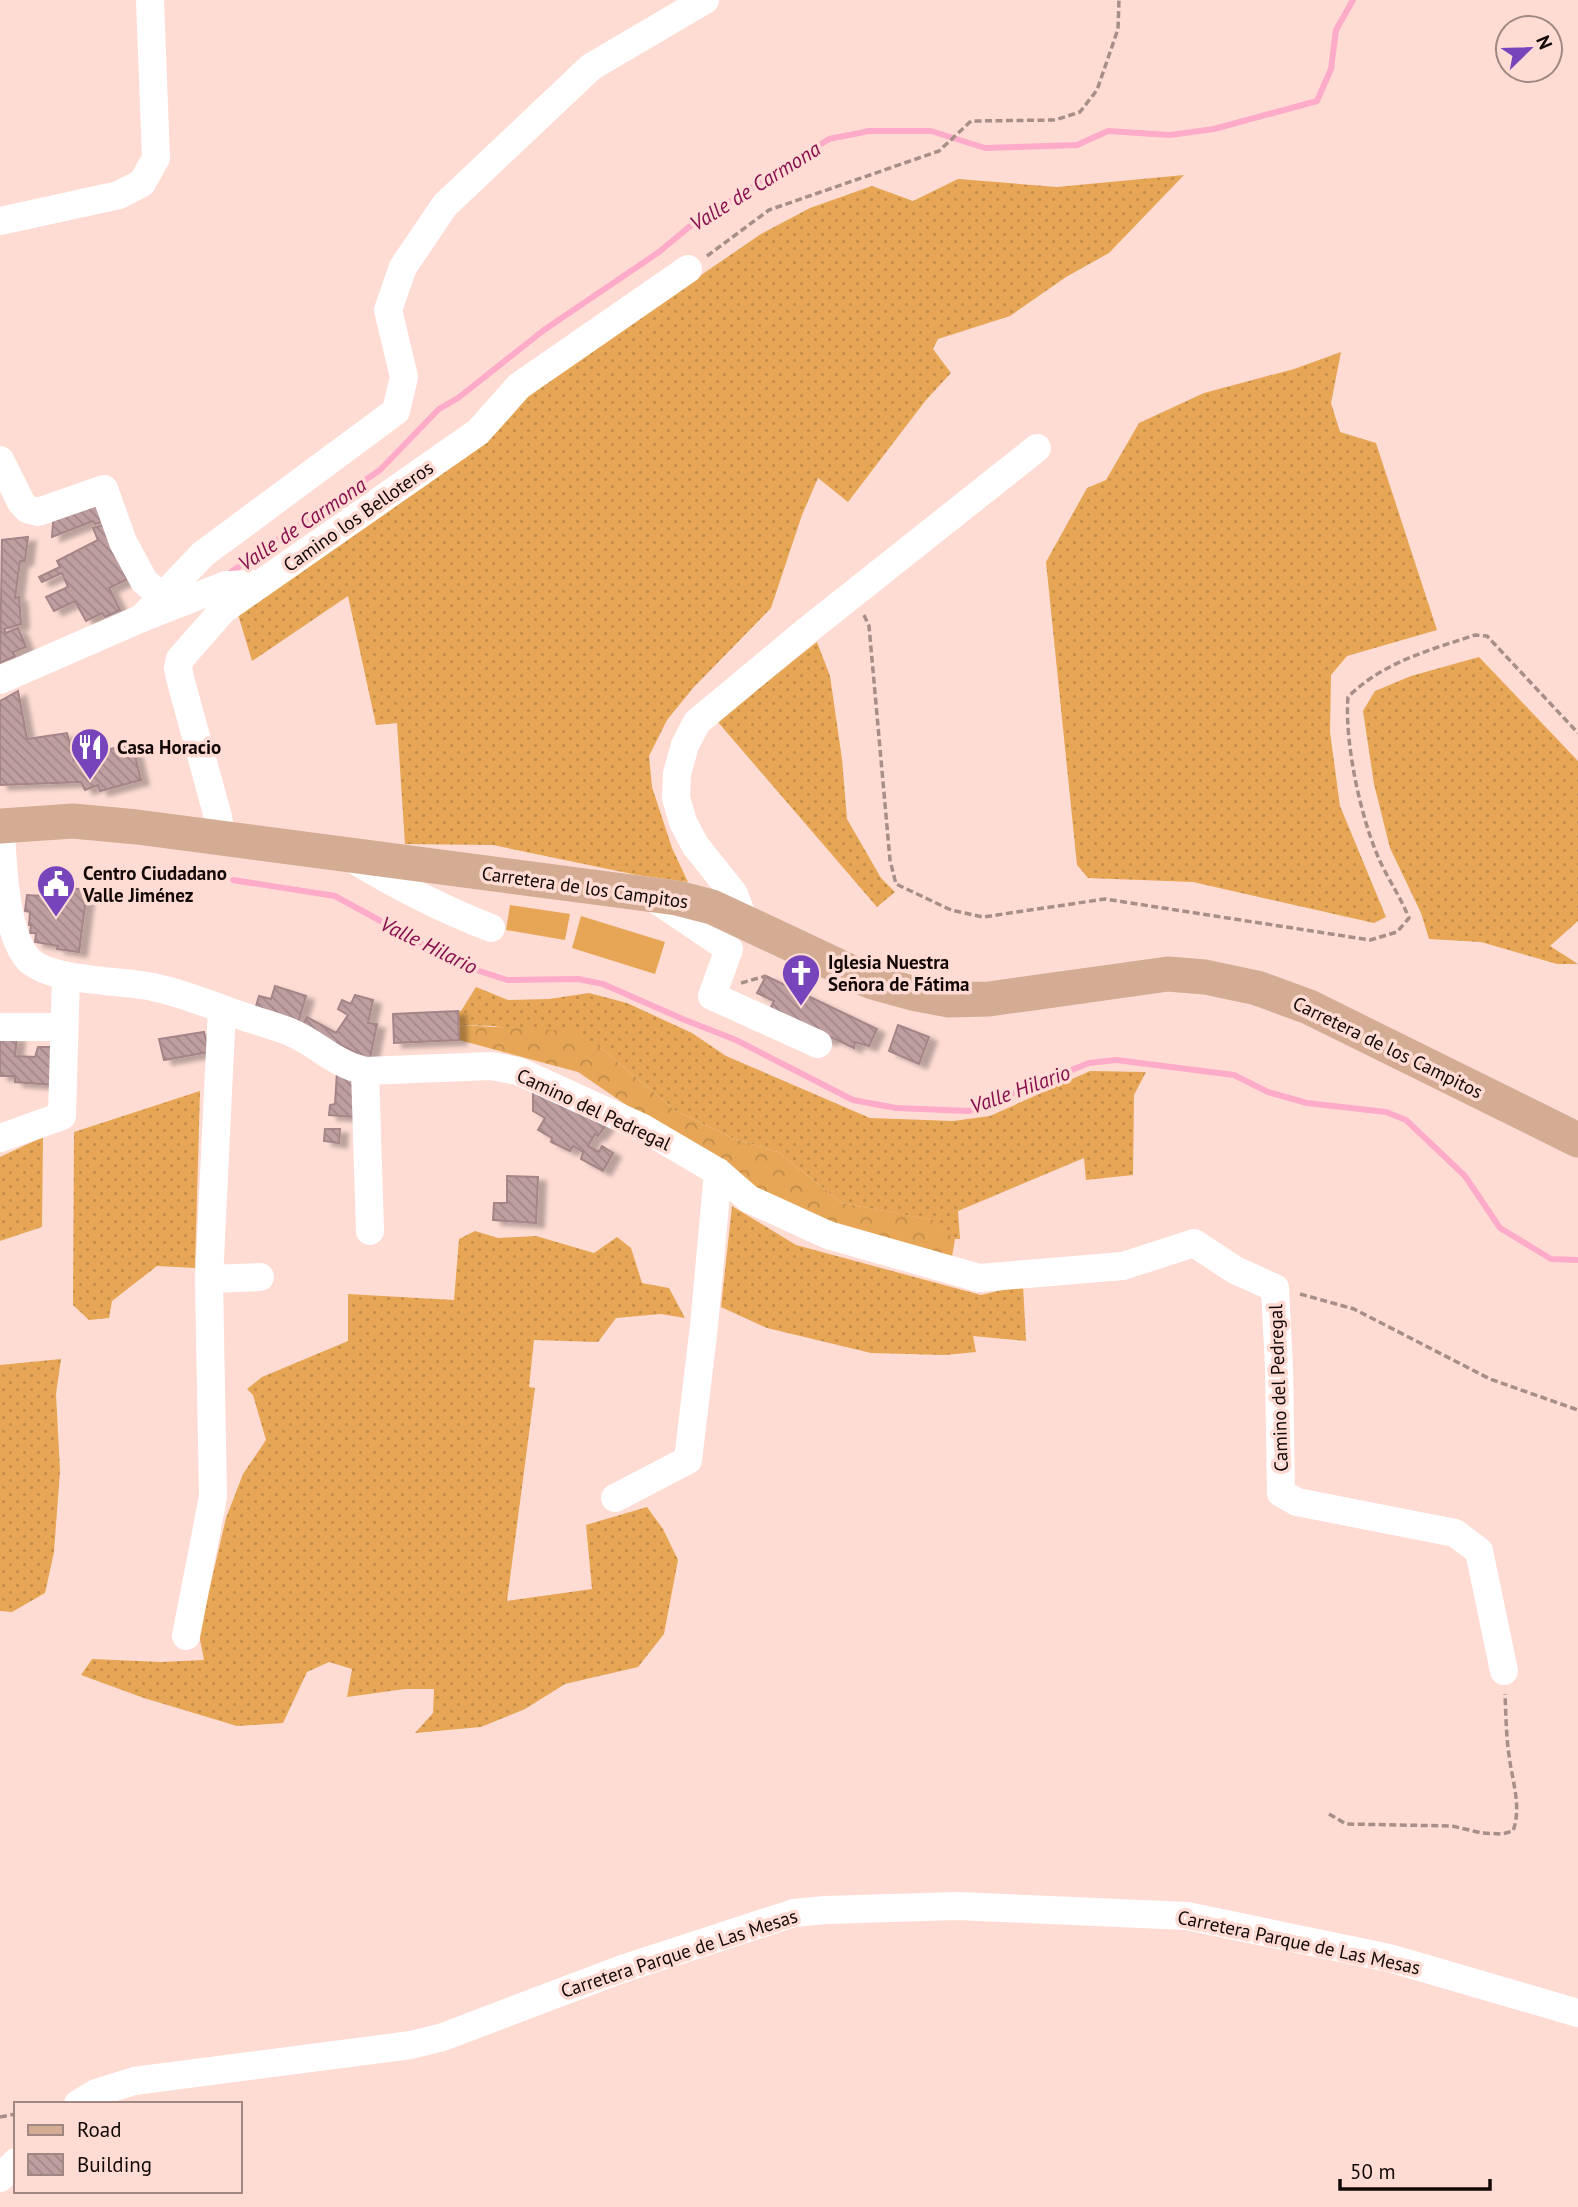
<svg xmlns="http://www.w3.org/2000/svg" width="1578" height="2207" viewBox="0 0 1578 2207" font-family="'PT Sans',sans-serif">
  <style>
    .grass { fill: url(#grass-dots) }
    .forest { fill: url(#forest-crowns) }
    .pitch { fill: #e6a655 }
    .lines { fill: none; stroke-linecap: round; stroke-linejoin: round }
    .stream { stroke: #feabca; stroke-width: 6 }
    .building { fill: url(#building-back-hatch); stroke: #a58587; stroke-width: 2; filter: url(#shadow) }
    .path { stroke: #a88e88; stroke-width: 3.5; stroke-dasharray: 7 3.5; stroke-linecap: butt }
    .minor { stroke: #fff; stroke-width: 28 }
    .major { stroke: #d4ac93; stroke-width: 35 }
    .labels { text-anchor: middle; dominant-baseline: central; stroke-width: 7; stroke-linejoin: round; paint-order: stroke }
    .street-label { font-size: 19px; fill: #130806; stroke: #fedcd4 }
    .poi-label { font-size: 19px; font-weight: bold; fill: #130806; stroke: #fedcd4; text-anchor: start }
    .water-label { font-size: 21px; font-style: italic; fill: #880f4f; stroke: #fedcd4 }
  </style>
  <defs>
    <pattern id="grass-dots" width="8" height="8" patternUnits="userSpaceOnUse" patternTransform="scale(1.75)"><rect width="8" height="8" fill="#e6a655"/><path d="M2 2h.1M6 6h.1" fill="none" stroke="#c48d49" stroke-width="1.8" stroke-linecap="round"/></pattern>
    <pattern id="forest-crowns" width="20" height="18" patternUnits="userSpaceOnUse" patternTransform="scale(1.75)"><rect width="20" height="18" fill="#e6a655"/><path d="M2 6a3 3 0 1 1 6 0M12 15a3 3 0 1 1 6 0" fill="none" stroke="#c48d49"/></pattern>
    <pattern id="building-back-hatch" width="6" height="6" patternUnits="userSpaceOnUse" patternTransform="scale(1.75)"><rect width="6" height="6" fill="#bf9ea0"/><path d="M-1 5l2 2M0 0l6 6M5-1l2 2" fill="none" stroke="#a38788"/></pattern>
    <filter id="shadow"><feDropShadow dx="8" dy="4.5" stdDeviation="2" flood-color="#0004"/></filter>
  </defs>
  <rect width="100%" height="100%" fill="#fedcd4"/>
  <g class="grass">
    <path d="M1184,175L1109,253L1066,277L1010,316L938,339L933,349L951,373L926,400L848,502L818,478L802,515L771,608L693,688L667,720L649,756L652,787L672,848L688,882L637,875L493,845L405,844L397,723L376,725L348,596L252,661L237,611L532,391L761,234L810,208L872,186L913,201L958,179L1057,187Z"/>
    <path d="M1341,352L1331,403L1340,432L1376,443L1437,630L1347,656L1331,675L1330,732L1340,806L1386,917L1374,923L1193,882L1088,878L1077,865L1046,562L1087,488L1106,480L1139,423L1204,393L1294,369Z"/>
    <path d="M817,642L830,676L842,759L847,819L881,878L895,892L877,907L717,721Z"/>
    <path d="M1479,657L1578,761V921L1550,946L1578,964H1557L1481,942L1429,939L1421,913L1390,848L1374,784L1363,711L1375,691L1411,676Z"/>
    <path d="M476,987L508,1000L549,999L589,993L627,1003L692,1033L726,1056L870,1118L953,1121L990,1116L1090,1071L1146,1072L1134,1095L1133,1175L1086,1180L1084,1158L958,1211L960,1239H955L932,1220L842,1203L778,1152L732,1138L676,1111L601,1048L494,1026L458,1025V1011H461Z"/>
    <path d="M200,1091L195,1268L157,1266L112,1301L109,1318L89,1320L73,1305L74,1132Z"/>
    <path d="M43,1137L42,1227L0,1241V1157Z"/>
    <path d="M732,1206L796,1245L981,1295L1023,1285L1026,1341L973,1336L976,1352L945,1355L871,1353L767,1328L721,1307Z"/>
    <path d="M475,1231L498,1238L536,1236L594,1253L617,1237L631,1248L642,1283L669,1288L685,1318L661,1314L616,1318L598,1342L534,1340L529,1387L535,1388L507,1601L592,1589L586,1525L647,1507L663,1529L678,1560L664,1634L638,1667L565,1684L525,1709L481,1727L415,1733L433,1713L434,1689H405L347,1697L352,1669L329,1662L307,1672L283,1723L237,1726L144,1698L81,1675L92,1659L161,1662L204,1660L199,1634L226,1518L243,1474L266,1440L253,1395L247,1389L262,1377L348,1341V1294L454,1300L459,1239Z"/>
    <path d="M61,1359L56,1394L60,1471L54,1552L45,1593L12,1612L0,1611V1365Z"/>
  </g>
  <path class="forest" d="M458,1025L573,1031L601,1048L676,1111L732,1138L778,1152L842,1203L933,1220L955,1239L952,1257L832,1228L751,1190L578,1072L459,1040Z"/>
  <g class="pitch">
    <path d="M510,905L570,914L565,940L506,930Z"/>
    <path d="M581,916L665,942L655,974L572,948Z"/>
  </g>
  <g class="lines">
    <g class="stream">
      <path d="M231,572L380,470L439,409L458,398L544,330L659,252L689,227L829,139L869,131H931L985,148L1077,145L1108,131L1170,135L1214,129L1317,101L1331,69L1336,30L1353,0"/>
      <path d="M233,880L335,896L461,965L507,980L578,979L603,984L685,1020L736,1040L853,1100L896,1108L969,1111L1089,1063L1116,1060L1234,1075L1268,1092L1307,1103L1386,1112L1406,1120L1465,1176L1500,1228L1551,1259L1578,1260"/>
    </g>
  </g>
  <g class="building">
    <path d="M104,493L112,519L95,524L93,521L52,537L54,511Z"/>
    <path d="M114,522L132,577L109,588L120,610L105,617L102,613L86,621L75,601L54,611L46,597L68,587L62,573L42,582L39,577L60,567L57,561L98,540L93,528Z"/>
    <path d="M28,537L25,561H20L15,598L19,597L21,624L4,629L6,633L18,628L26,647L13,652L15,656L0,663L2,540Z"/>
    <path d="M18,691L27,739L67,733L74,761L91,756L93,764L102,762L101,757L107,756L106,750L132,744L141,780L100,791L98,785L85,790L81,782L0,785V701Z"/>
    <path d="M70,888L87,890L79,952L57,949L58,946L35,942L36,933H30L31,925H29L30,912L25,911L27,895L59,897L60,891L69,893Z"/>
    <path d="M766,976L877,1029L869,1046L855,1042L854,1048L831,1037L829,1041L768,1013L774,1001L757,993Z"/>
    <path d="M275,986L306,996L297,1026L254,1013L259,996L271,999Z"/>
    <path d="M355,995L373,1000L368,1023L377,1024L369,1063L355,1060L357,1053L337,1043L334,1047L301,1028L307,1017L336,1033L348,1015L338,1009L342,1000L351,1004Z"/>
    <path d="M458,1011L459,1040L394,1043L393,1014Z"/>
    <path d="M898,1025L929,1037L919,1064L889,1051Z"/>
    <path d="M204,1032L209,1052L164,1060L159,1039Z"/>
    <path d="M0,1037H17L15,1056L35,1057L38,1047H56L53,1085L15,1082V1076H0Z"/>
    <path d="M337,1072L358,1076L354,1117L329,1115L330,1105L335,1104Z"/>
    <path d="M533,1086L606,1125L598,1136L595,1134L588,1146L599,1152L602,1146L613,1153L603,1171L581,1159L583,1152L573,1146L570,1151L551,1142L552,1138L538,1130L545,1118L533,1111Z"/>
    <path d="M325,1129H340L339,1143L324,1141Z"/>
    <path d="M507,1176L538,1177L536,1223L493,1220L494,1203H507Z"/>
  </g>
  <g class="lines">
    <g class="path">
      <path d="M707,256L769,210L939,151L971,121L1055,120L1080,112L1097,90L1118,29L1119,0"/>
      <path d="M864,615L869,626L890,860L896,884L951,910L983,917L1105,899L1370,940L1397,932L1409,918C1402,901 1395,890 1387,875C1363,833 1344,744 1348,697C1383,662 1430,650 1475,635L1487,636L1578,733"/>
      <path d="M741,983L766,976"/>
      <path d="M1300,1294L1354,1309L1490,1379L1578,1410"/>
      <path d="M1329,1814L1346,1824L1452,1826L1482,1833L1502,1834L1513,1831C1522,1806 1512,1781 1509,1755C1506,1735 1506,1715 1505,1694"/>
      <path d="M0,2117L16,2114"/>
    </g>
    <g class="minor">
      <path d="M0,221L119,195L142,183L156,158L150,0"/>
      <path d="M0,460L21,502L27,509L38,512L104,489L123,542L144,581L162,597"/>
      <path d="M142,618L203,554L396,411L404,377L388,310L403,267L445,205L591,67L705,0"/>
      <path d="M0,680L142,618L226,585L260,584"/>
      <path d="M1,826C2,860 5,935 29,960C52,982 121,980 153,987C182,993 211,1005 239,1015C256,1021 273,1025 290,1032C317,1043 334,1064 365,1071L491,1066L518,1071L643,1128L718,1172L749,1199L828,1235L979,1278L1123,1266L1194,1243L1235,1270L1275,1288L1279,1368L1281,1493L1297,1502L1455,1533L1479,1551L1504,1671"/>
      <path d="M221,838L218,817L180,678L178,668L180,659L223,610L478,432L519,386L688,269"/>
      <path d="M351,858C397,886 442,909 491,928"/>
      <path d="M649,895L729,949L712,996L818,1044"/>
      <path d="M745,924L734,894L695,845L683,822L676,798L677,774L685,745L697,722L809,629L1037,448"/>
      <path d="M0,1027H63"/>
      <path d="M365,1071L370,1231"/>
      <path d="M0,1138L62,1116L66,976"/>
      <path d="M209,1279L260,1277"/>
      <path d="M615,1498L688,1460L704,1326L718,1172"/>
      <path d="M186,1636L213,1497L209,1279L222,1009"/>
      <path d="M78,2104L96,2093L134,2081L411,2045L443,2037L622,1969L794,1913L825,1910L958,1906L1187,1916L1389,1958L1578,2013"/>
      <path d="M0,2178L16,2162"/>
    </g>
    <path class="major" d="M0,826L73,821L137,827L677,898L712,907L872,982L912,993L949,1000L989,999L1168,974L1205,977L1257,988L1309,1007L1578,1140"/>
  </g>
  <defs>
    <g id="restaurant-pin" transform="scale(2.0125)"><path d="M0 17L-7.5 6A9.5 9.5 0 1 1 7.5 6Z" fill="#74b" stroke="#fedcd4"/><path d="M-5-6h1v4h1v-4h1v4h1v-4h1v5L-1.5 .5V6h-2V.5L-5-1ZM5-6V6H3V1.5H1.5Q1.5-4 5-6Z" fill="#fff"/></g>
    <g id="civic-pin" transform="scale(2.0125)"><path d="M0 17L-7.5 6A9.5 9.5 0 1 1 7.5 6Z" fill="#74b" stroke="#fedcd4"/><path d="M-.6-6.5H3V-4.5H.6V-3L4-1V1h2V6H-6V1h2V-1L-.6-3ZM-1.2 2.5V6h2.4V2.5Z" fill="#fff"/></g>
    <g id="church-pin" transform="scale(2.0125)"><path d="M0 17L-7.5 6A9.5 9.5 0 1 1 7.5 6Z" fill="#74b" stroke="#fedcd4"/><path d="M-1.2-6h2.4v3.5h3.3v2.4h-3.3V6h-2.4V-.1h-3.3v-2.4h3.3Z" fill="#fff"/></g>
  </defs>
  <g fill-rule="evenodd">
    <use href="#restaurant-pin" x="90" y="747"/>
    <use href="#civic-pin" x="56" y="884"/>
    <use href="#church-pin" x="801" y="973"/>
  </g>
  <g class="labels">
    <g class="street-label">
      <text transform="translate(358 516) rotate(-35)">Camino los Belloteros</text>
      <text transform="translate(585 887) rotate(8)">Carretera de los Campitos</text>
      <text transform="translate(1388 1047) rotate(26)">Carretera de los Campitos</text>
      <text transform="translate(594 1109) rotate(25)">Camino del Pedregal</text>
      <text transform="translate(1278 1388) rotate(-92)">Camino del Pedregal</text>
      <text transform="translate(1299 1942) rotate(12)">Carretera Parque de Las Mesas</text>
      <text transform="translate(679 1953) rotate(-18)">Carretera Parque de Las Mesas</text>
    </g>
    <g class="poi-label">
      <text x="117" y="747">Casa Horacio</text>
      <text x="83" y="873">Centro Ciudadano<tspan x="83" dy="22">Valle Jiménez</tspan></text>
      <text x="828" y="962">Iglesia Nuestra<tspan x="828" dy="22">Señora de Fátima</tspan></text>
    </g>
    <g class="water-label">
      <text transform="translate(755 186) rotate(-32)">Valle de Carmona</text>
      <text transform="translate(302 524) rotate(-34)">Valle de Carmona</text>
      <text transform="translate(429 945) rotate(26)">Valle Hilario</text>
      <text transform="translate(1020 1089) rotate(-20)">Valle Hilario</text>
    </g>
  </g>
  <rect x="14" y="2102" width="228" height="91" fill="#fedcd4" stroke="#a08782" stroke-width="2"/>
  <rect x="28" y="2125" width="35" height="10" fill="#d4ac93" stroke="#a08782" stroke-width="2"/>
  <text x="77" y="2137" font-size="21" fill="#130806">Road</text>
  <rect x="28" y="2154" width="35" height="21" fill="url(#building-back-hatch)" stroke="#a08782" stroke-width="2"/>
  <text x="77" y="2172" font-size="21" fill="#130806">Building</text>
  <g transform="translate(1529 49) rotate(67)"><circle r="33" fill="#fedcd4" stroke="#a08782" stroke-width="2"/>
  <path d="M0-5L12 26L0 18L-12 26Z" fill="#7744bb"/>
  <text y="-10" font-size="19" font-weight="bold" text-anchor="middle" fill="#130806">N</text>
  </g>
  <path d="M1340 2179v10h150v-10" fill="none" stroke="#130806" stroke-width="3.5"/>
  <text x="1350" y="2179" font-size="21" fill="#130806" stroke="#fedcd4" stroke-width="5" paint-order="stroke">50 m</text>
</svg>
